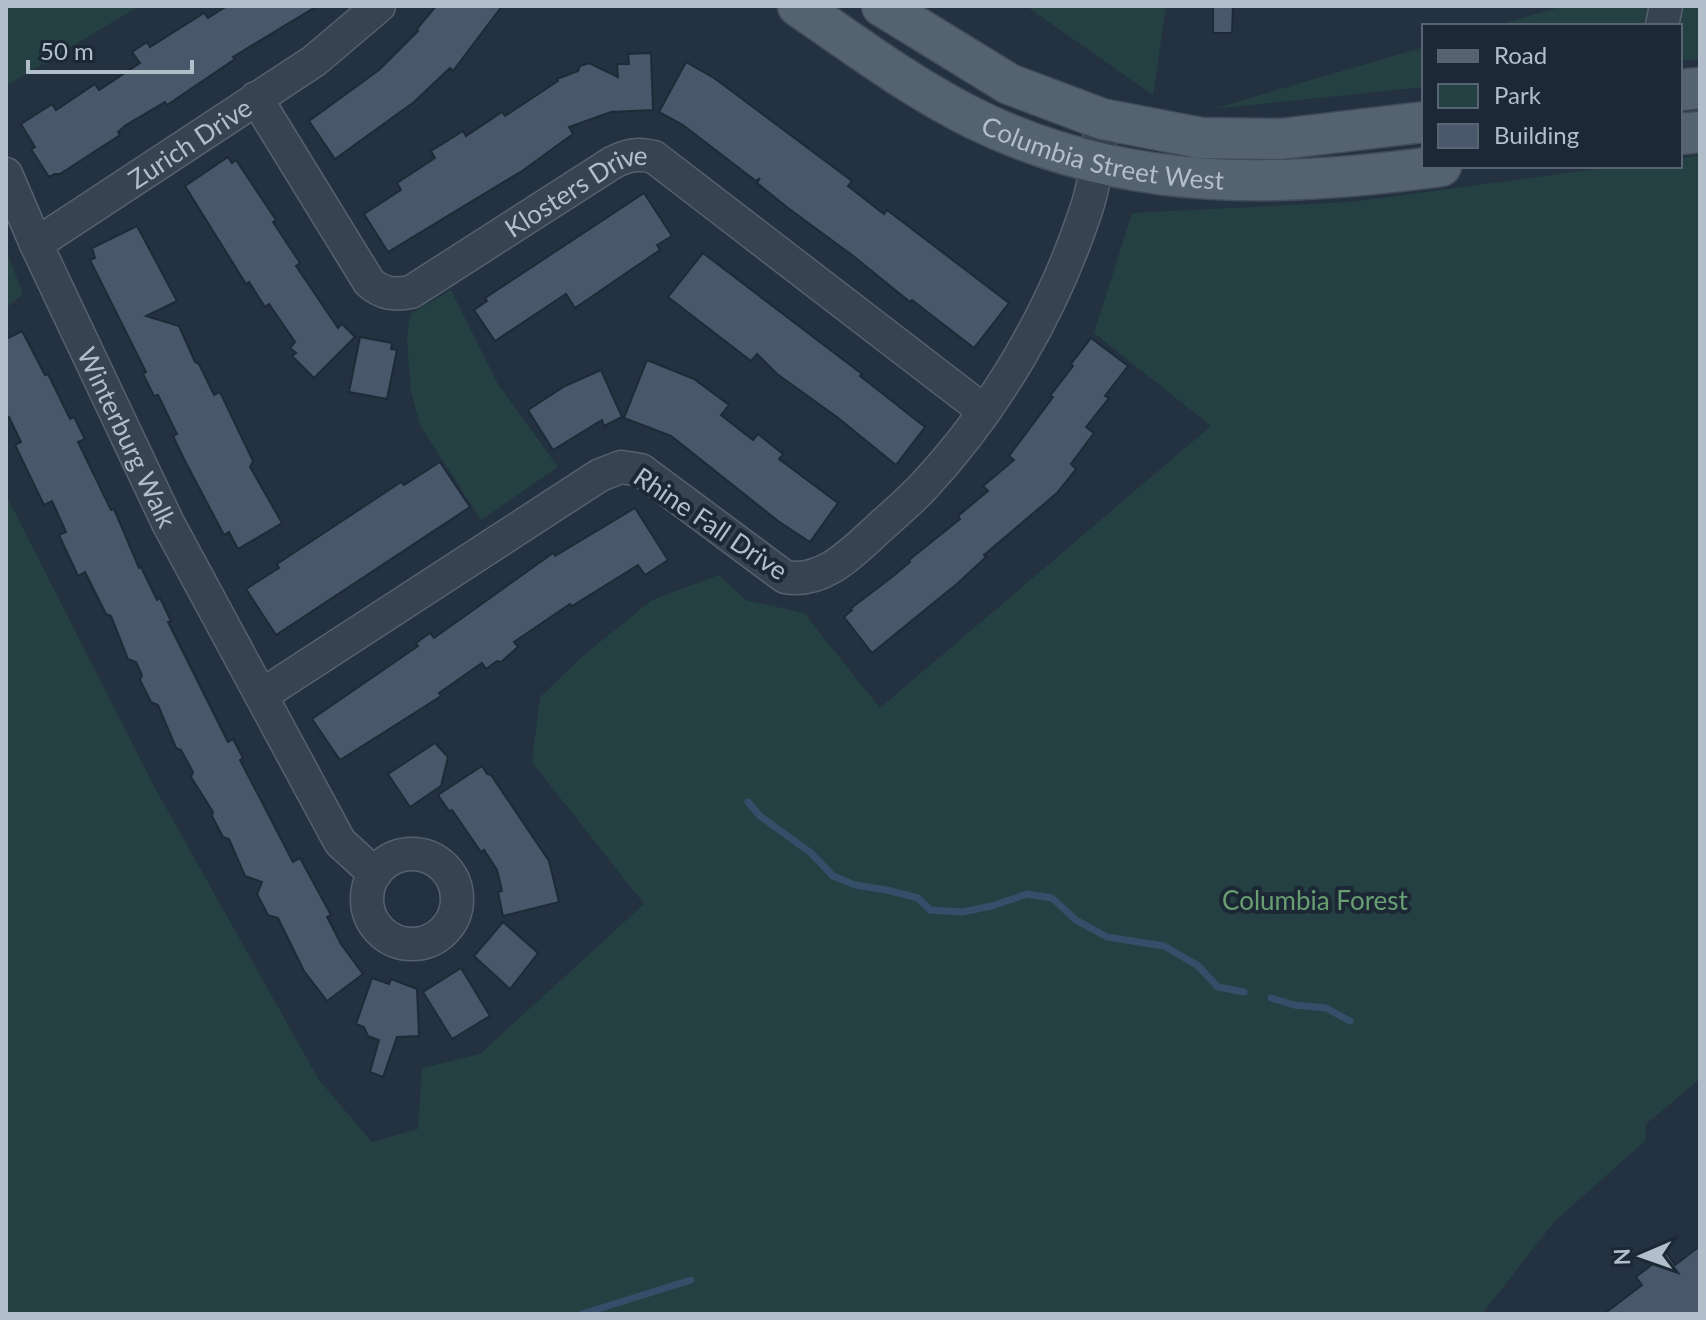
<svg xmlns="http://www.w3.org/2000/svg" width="1706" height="1320" viewBox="0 0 1706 1320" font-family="Lato,sans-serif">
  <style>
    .green { fill: #254042 }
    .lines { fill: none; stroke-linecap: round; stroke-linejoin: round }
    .stream { stroke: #354e69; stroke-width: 7 }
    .building { fill: #48586a; stroke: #1e2a37; stroke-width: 2 }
    .minor-casing { stroke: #55616e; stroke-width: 35 }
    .major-casing { stroke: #404c59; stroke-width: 43 }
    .minor { stroke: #374350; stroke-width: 32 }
    .major { stroke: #556270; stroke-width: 40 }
    .labels { text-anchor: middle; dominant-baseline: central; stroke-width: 8; stroke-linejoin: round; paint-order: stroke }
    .street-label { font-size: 26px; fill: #b3becb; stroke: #1c2835 }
    .park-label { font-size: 26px; fill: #689e71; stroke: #1c2835 }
  </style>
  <rect width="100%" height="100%" fill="#233141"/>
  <g class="green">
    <path d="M6,6H139L6,86Z"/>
    <path d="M1026,6H1166L1153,95Z"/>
    <path d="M1563,6H1700V59L1680,61V26H1495Z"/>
    <path d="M1424,47V87L1212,109Z"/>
    <path d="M1700,155V1079L1646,1124L1645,1141L1555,1221L1482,1314H6V495L155,788L319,1080L372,1142L418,1129L422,1068L480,1054L644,904L532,762L540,697L584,655L652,600L719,575L746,600L804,613L880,708L1211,426L1094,333L1132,213L1351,202L1619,166H1680V158Z"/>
    <path d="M6,250L23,294L6,308Z"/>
    <path d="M451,290L498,384L558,467L481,520L420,425L411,391L407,340L410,314Z"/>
  </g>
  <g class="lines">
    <g class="stream">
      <path d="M748,802L760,816L811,853L833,876L855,885L887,890L918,898L930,910L962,912L992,906L1027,894L1052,898L1076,920L1107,937L1164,946L1197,965L1218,987L1244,992"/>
      <path d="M1271,998L1294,1005L1326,1008L1350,1021"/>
      <path d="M582,1314L691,1280"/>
    </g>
  </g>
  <g class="building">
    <path d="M227,6H317L233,57L235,59L167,105L165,102L126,125L118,132L120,135L60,174H55L49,177L31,149L35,147L21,124L52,104L56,110L95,84L99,90L140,63L132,52L147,42L150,47L204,13L208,18Z"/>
    <path d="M436,6H502L453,71L450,68L414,102L335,159L309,121L379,70L418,31L416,30Z"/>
    <path d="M1213,6H1233L1232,33H1213Z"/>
    <path d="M651,53L653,110L611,112L569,127L573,134L522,171L388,252L364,214L401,190L397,183L435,158L431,151L463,131L466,136L502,112L505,116L558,81L557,79L578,71L580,66L589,63L618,77L617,64H629L628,54Z"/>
    <path d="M686,62L714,78L852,181L848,186L884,214L887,210L1009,303L974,348L912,300L910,302L852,255L788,208L757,183L760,178L756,181L683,125L659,112Z"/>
    <path d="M228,157L232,163L236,160L276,220L273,222L300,263L296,266L338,328L342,324L355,337L314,378L292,356L296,353L290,348L295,342L269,304L265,307L249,282L246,284L185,186Z"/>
    <path d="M644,193L672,236L657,245L660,250L575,308L566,294L495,341L474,310L487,301L485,298Z"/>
    <path d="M137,226L177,301L146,316L179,326L195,362L199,364L214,395L220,392L253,461L250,467L282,523L238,549L229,532L224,535L185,461L173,436L177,434L158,395L154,396L143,374L146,372L90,260L95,258L92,248Z"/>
    <path d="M703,253L862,374L860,376L925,427L896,465L837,417L777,374L757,354L751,361L668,297Z"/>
    <path d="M22,331L45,375L48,374L70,419L74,417L85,439L78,442L111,510L114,509L139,568L141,567L157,600L160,598L171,621L168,622L228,742L233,739L243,758L240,760L293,862L300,858L331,915L327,917L341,944L363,974L327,1001L304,971L278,918L268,915L257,894L262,882L245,876L229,839L223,837L212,816L213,812L191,777L193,772L181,750L176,748L158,705L151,702L140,680L142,675L136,662L128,659L111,616L106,614L85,572L78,576L59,535L66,532L52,501L44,505L15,445L21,442L9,417L6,416V339Z"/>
    <path d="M360,337L392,343L391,349L397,350L387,399L349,392Z"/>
    <path d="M1091,338L1128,366L1105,396L1109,398L1086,427L1094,433L1071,464L1076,469L1057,493L984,555L986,557L958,583L872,653L844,617L852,610L850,609L892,577L910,562L909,560L960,519L958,516L988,491L983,486L1014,460L1009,456L1053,397L1050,396L1073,366L1071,364Z"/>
    <path d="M647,360L694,379L729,405L721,415L753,440L758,434L783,454L779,459L838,503L810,542L778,521L671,436L624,418Z"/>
    <path d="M601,370L622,417L604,426L602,420L553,450L528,410L565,386Z"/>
    <path d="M440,462L470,507L276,635L246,589L279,568L277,564L401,482L404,485Z"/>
    <path d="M635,508L668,560L645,575L638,565L572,606L570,604L514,642L518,647L501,662L497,661L486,669L482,663L439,693L441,696L416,712L340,760L312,719L418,646L416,643L430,633L434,638L553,553L555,556Z"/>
    <path d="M435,743L448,757L441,786L410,807L388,774Z"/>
    <path d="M482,766L487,774L491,775L549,861L559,902L503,916L498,892L502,891L497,870L484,850L481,852L452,810L449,811L438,795Z"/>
    <path d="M503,922L538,953L510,989L474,956Z"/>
    <path d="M461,968L490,1016L452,1039L423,992Z"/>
    <path d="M372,978L389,984L391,979L417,989L419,1036L397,1037L383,1077L370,1072L379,1040L368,1036L364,1027L356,1024Z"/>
    <path d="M1700,1246V1314H1604L1642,1285L1636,1277L1667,1253L1675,1265Z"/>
  </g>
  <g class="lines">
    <g class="minor-casing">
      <g id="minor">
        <path d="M1662,26L1666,6"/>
        <path id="s1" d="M256,98L369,282C382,294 394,295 411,292L612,163C627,155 638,153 654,157L983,410"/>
        <path id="s2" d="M6,174L36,244L168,523L340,842L375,874"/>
        <path id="s3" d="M36,244L314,61L379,6"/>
        <path d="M262,695L600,475L621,467L641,470L785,577C823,584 852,553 878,529C893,515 909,502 923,487C996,409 1053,311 1086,210C1096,181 1098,149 1102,119"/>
        <circle cx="412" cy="899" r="45"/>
      </g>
    </g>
    <g class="major-casing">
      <g id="major">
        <path id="s4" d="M798,6C856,46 914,89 977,120C1128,193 1280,188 1441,166"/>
        <path d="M882,6L1009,84L1102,119L1201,138L1281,139L1424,122"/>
        <path d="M1680,90L1700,88"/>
        <path d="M1680,134L1700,132"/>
      </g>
    </g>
    <use href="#minor" class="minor"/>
    <use href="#major" class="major"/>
  </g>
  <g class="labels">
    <g class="street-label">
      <text stroke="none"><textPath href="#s3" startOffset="184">Zurich Drive</textPath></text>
      <text stroke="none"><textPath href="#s4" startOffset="344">Columbia Street West</textPath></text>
      <text stroke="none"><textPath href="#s1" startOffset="456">Klosters Drive</textPath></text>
      <text stroke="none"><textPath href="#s2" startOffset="290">Winterburg Walk</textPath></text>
      <text transform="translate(711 523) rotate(34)">Rhine Fall Drive</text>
    </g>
    <g class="park-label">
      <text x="1315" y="900">Columbia Forest</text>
    </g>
  </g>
  <rect width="1706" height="1320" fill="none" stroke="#b3becb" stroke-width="16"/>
  <rect x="1422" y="24" width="260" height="144" fill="#1c2835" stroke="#586471" stroke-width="2"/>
  <rect x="1438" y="50" width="40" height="12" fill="#556270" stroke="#586471" stroke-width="2"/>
  <text x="1494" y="64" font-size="24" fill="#b3becb">Road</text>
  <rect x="1438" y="84" width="40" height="24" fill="#254042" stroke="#586471" stroke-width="2"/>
  <text x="1494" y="104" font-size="24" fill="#b3becb">Park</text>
  <rect x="1438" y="124" width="40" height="24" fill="#48586a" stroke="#586471" stroke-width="2"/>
  <text x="1494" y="144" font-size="24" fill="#b3becb">Building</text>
  <g transform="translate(1642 1256) rotate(268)" stroke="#1c2835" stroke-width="6" paint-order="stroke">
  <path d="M0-6L14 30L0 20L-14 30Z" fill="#b3becb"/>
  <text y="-12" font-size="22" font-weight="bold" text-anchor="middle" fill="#b3becb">N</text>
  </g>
  <path d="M28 60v12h164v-12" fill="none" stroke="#b3becb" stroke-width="4"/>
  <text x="40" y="60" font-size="24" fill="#b3becb" stroke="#1c2835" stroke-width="6" paint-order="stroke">50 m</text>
</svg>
